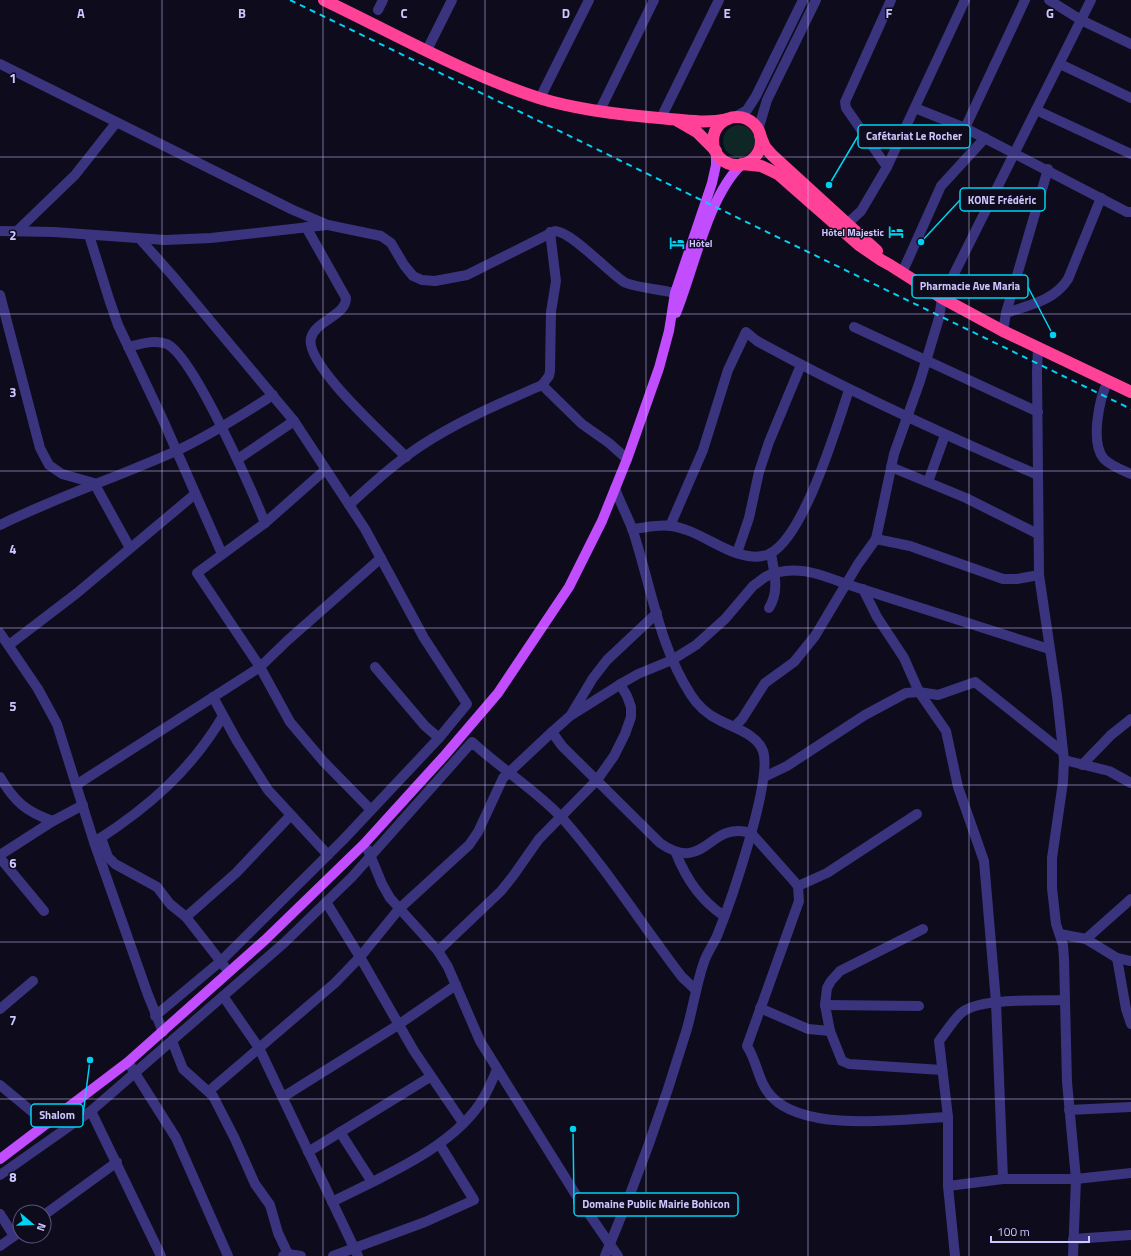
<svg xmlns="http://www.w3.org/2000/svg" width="1131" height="1256" viewBox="0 0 1131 1256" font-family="'Titillium Web',sans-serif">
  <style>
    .green { fill: #0e2626 }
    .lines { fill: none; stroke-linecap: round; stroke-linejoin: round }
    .minor { stroke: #39347d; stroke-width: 10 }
    .major { stroke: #c14dff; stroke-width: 10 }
    .highway { stroke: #ff4197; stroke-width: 12 }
    .rail { stroke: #00d2f1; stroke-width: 2; stroke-dasharray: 6 5; stroke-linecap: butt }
    .grid { fill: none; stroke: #cec6ff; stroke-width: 1; stroke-opacity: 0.55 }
    .labels { text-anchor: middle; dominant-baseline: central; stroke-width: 3; stroke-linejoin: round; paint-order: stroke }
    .poi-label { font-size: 10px; font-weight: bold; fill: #cec6ff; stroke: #0e0b1c; text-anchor: end }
    .grid-label { font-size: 13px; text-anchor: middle; font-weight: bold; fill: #cec6ff; stroke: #0e0b1c; stroke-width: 3; stroke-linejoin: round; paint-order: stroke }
    .leader { fill: none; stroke: #00d2f1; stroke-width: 1.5 }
    .callout-dot { fill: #00d2f1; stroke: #0e0b1c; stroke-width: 1.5 }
    .callout { fill: #0e0b1c; stroke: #00d2f1; stroke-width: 1.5 }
    .callout-label { font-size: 11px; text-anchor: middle; font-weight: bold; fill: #cec6ff }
  </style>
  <rect width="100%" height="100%" fill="#0e0b1c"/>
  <circle class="green" cx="739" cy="141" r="16"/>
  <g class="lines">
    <g class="minor">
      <path d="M1049,0L1081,20L1131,44"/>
      <path d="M378,10L383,0"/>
      <path d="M427,50L452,0"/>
      <path d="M0,64L293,210L328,225L381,236L391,243L404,265L413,276L422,280L435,281L467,275L555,231C572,232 607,271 624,282C633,287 663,290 675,293"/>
      <path d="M1060,64L1131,98"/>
      <path d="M540,98L589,0"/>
      <path d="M915,108L965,128L1127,212H1131"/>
      <path d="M600,110L654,0"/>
      <path d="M1036,110L1131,154"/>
      <path d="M735,117L747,110L756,96L803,0"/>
      <path d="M661,118L719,0"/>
      <path d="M965,128L1025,0"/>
      <path d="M758,130L767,100L816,0"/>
      <path d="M887,167L846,108L845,102L891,0"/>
      <path d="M848,223L861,211L887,167L965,0"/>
      <path d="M306,227L346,298C346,316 316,320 311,338C304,364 387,437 406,457"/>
      <path d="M0,231L54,232L165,240L211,238L327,225"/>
      <path d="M17,231L75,175L116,123"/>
      <path d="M89,235L109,299L118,325L163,420L222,554"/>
      <path d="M140,239L172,275L294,421L365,529L424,638L467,704L439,738L343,840L221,961L155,1016"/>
      <path d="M902,273L941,186L985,138"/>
      <path d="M0,295L40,448L49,465L62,474L94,483L130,548"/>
      <path d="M1006,313C1029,305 1054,301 1068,279L1101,198"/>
      <path d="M854,327L1038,412"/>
      <path d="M1003,331L1006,313L1048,169"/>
      <path d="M128,347C141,344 155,339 167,344C194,357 252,491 265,523"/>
      <path d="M1038,348L1037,372L1039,575L1057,696L1064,760L1063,782L1052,858V888L1056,924L1063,945L1064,959L1067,1082L1076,1179L1073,1256"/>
      <path d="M1108,381C1099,399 1090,443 1104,459C1111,466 1122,470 1131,474"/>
      <path d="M542,385L582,424L609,443L627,459"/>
      <path d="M238,459L294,421"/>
      <path d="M891,467L966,498L1038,534"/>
      <path d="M325,470L265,523L197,573L260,667L290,722L323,761L371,810"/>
      <path d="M928,482L945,435"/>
      <path d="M349,505C372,484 396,462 422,445C460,420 501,403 542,385L549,376L550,371L551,312L556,281L550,232"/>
      <path d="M0,525C57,497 118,477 176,451C210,435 242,415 273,395"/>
      <path d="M670,526L703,450L728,370L746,332L757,341C848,391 942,434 1038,475"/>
      <path d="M632,529C644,528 659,524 671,526C695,529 716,547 739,554C749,557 762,558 771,553C805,534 836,428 849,390"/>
      <path d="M876,539L910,546L1003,579H1017L1039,575"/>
      <path d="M737,553L749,518L759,472L769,442L801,365"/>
      <path d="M863,589L877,617L904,658L919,692L946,731L958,787L984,861L996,1002L1003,1179"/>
      <path d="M769,608C780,590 774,573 771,553"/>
      <path d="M0,633L38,689L57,724L94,842L148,995L163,1032"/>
      <path d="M9,645L77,593L195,494"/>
      <path d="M375,667L425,726L439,738"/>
      <path d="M213,697L237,741L268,790L328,855"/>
      <path d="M572,713L593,678L607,660L657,613"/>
      <path d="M734,727L742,719L765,683L794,662L815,636L858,564L876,539L894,454L920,381L939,318L942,298L1091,0"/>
      <path d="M552,732L562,746L660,843C706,875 708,820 751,833L793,880L798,886L799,901L747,1046C758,1063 758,1083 772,1097C806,1133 902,1119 948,1117"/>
      <path d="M1064,760L1109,771L1131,783"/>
      <path d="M1082,765L1111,735L1131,719"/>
      <path d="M0,777C14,801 26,812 53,821"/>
      <path d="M764,777L787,766L865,715L906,693L919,692L938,695L975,682L1063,752"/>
      <path d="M76,785L260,667L288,640L381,558"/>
      <path d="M101,838L108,857L115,864L157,887L170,904L186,917L225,967"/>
      <path d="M96,841C149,807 191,770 223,716"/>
      <path d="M368,850L382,884L390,898L438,951L448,967L480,1041L576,1195L618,1256"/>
      <path d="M676,853C686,879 700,900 724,916"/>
      <path d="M0,855L53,821L83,805"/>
      <path d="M0,858L44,911"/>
      <path d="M798,886L827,873L917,814"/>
      <path d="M326,902L360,957L414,1051L463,1123"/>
      <path d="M186,917L236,873L290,816"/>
      <path d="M923,929L840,971L831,981L827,988L825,1005L830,1031L842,1061L849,1064L942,1070"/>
      <path d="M1060,934L1086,939L1117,958L1131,961"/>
      <path d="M1086,939L1131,899"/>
      <path d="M438,951L501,891L513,876L539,839L597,780L614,756L625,734L631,717V707L627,696L620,684"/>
      <path d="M1117,958L1126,1009L1131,1024"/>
      <path d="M223,996L259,1048L358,1256"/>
      <path d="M825,1005L919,1006"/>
      <path d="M760,1008L808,1029L830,1031"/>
      <path d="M0,1009L33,981"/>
      <path d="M172,1041L183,1069L213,1096L235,1139L255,1184L270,1205L278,1233L288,1254"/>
      <path d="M128,1062L176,1138L228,1256"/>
      <path d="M0,1085L47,1124"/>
      <path d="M209,1091L335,983L360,957L399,909L469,845L478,832L503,778L552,732L570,716L624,682L638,674L672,660L696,645L725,619L753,586L765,577C792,563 820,574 846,584L1049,649"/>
      <path d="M283,1097L398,1025L456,985"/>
      <path d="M1069,1110L1131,1107"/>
      <path d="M91,1111L161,1256"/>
      <path d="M340,1132L372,1182"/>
      <path d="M308,1152L430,1077"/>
      <path d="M0,1175L91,1111L284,943L352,877L472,742C501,769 536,790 563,819C607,869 642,925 682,977L696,990"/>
      <path d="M948,1186L1003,1179H1076L1131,1173"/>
      <path d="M332,1202C381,1177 456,1147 484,1097C489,1088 493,1079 497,1069"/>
      <path d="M0,1214L14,1236"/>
      <path d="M44,1215L117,1162"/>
      <path d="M1073,1239L1131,1235"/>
      <path d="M0,1246L20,1232"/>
      <path d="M283,1256L288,1254L301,1256"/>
      <path d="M333,1256L425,1222L474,1200L440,1145"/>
      <path d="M605,1256C636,1183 663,1108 686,1032C693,1009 696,985 704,962C707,953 713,945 717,936C730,904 773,780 763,751C757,734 734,728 719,720C708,715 697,705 691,695C659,646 651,586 633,531C628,517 620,503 615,488"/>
      <path d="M955,1256L948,1186V1117L939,1041C946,1032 952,1022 960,1014C977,997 1039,1001 1063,1000"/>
    </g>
    <g class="major">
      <path d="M676,313C694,269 708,196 742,164"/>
      <path d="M0,1159L128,1062L265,940L364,844L445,755L498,693L569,587L602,521L627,459L659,368L669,331L675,293L712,183L716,165V151"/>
    </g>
    <g class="highway">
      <path d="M324,0C395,34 465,74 539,98C574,109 622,115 659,118C683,120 705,124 728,119"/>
      <circle cx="737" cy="141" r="24"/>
      <path d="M678,121L697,132L716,151"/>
      <path d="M760,135L765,147L772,155L877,251"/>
      <path d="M742,164L761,166L778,174L859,245L881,260L890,265L942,298L1003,331L1131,392"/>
    </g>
    <path class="rail" d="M290,0L1131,409"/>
  </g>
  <path class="grid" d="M162,0V1256M323,0V1256M485,0V1256M646,0V1256M808,0V1256M969,0V1256M0,157H1131M0,314H1131M0,471H1131M0,628H1131M0,785H1131M0,942H1131M0,1099H1131"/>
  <defs>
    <g id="hotel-bare" transform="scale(1.2)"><path d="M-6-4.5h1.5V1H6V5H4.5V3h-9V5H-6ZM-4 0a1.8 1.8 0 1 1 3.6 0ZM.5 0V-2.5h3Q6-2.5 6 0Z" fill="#00d2f1" stroke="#0e0b1c" stroke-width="2.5" paint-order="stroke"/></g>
  </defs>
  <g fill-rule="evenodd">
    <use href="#hotel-bare" x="896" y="232"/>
    <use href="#hotel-bare" x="677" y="243"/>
  </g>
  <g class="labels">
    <g class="poi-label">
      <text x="884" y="232">Hôtel Majestic</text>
      <text x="689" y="243" text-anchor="start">Hôtel</text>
    </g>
  </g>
  <g class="grid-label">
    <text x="81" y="18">A</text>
    <text x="242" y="18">B</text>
    <text x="404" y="18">C</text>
    <text x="566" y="18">D</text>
    <text x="727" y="18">E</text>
    <text x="889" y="18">F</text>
    <text x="1050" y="18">G</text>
    <text x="13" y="83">1</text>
    <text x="13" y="240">2</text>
    <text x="13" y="397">3</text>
    <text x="13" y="554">4</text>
    <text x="13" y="711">5</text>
    <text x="13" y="868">6</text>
    <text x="13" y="1025">7</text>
    <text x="13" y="1182">8</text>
  </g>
  <path class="leader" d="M829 185L858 136M921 242L960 200M1053 335L1028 287M90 1060L83 1115M573 1129L574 1204"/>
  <g class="callout-dot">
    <circle cx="829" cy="185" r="4"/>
    <circle cx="921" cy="242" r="4"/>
    <circle cx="1053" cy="335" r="4"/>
    <circle cx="90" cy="1060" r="4"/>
    <circle cx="573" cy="1129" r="4"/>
  </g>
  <g class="callout">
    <rect x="858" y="125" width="112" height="23" rx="4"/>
    <rect x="960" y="188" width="85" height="23" rx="4"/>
    <rect x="912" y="275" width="116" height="23" rx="4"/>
    <rect x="31" y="1104" width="52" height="23" rx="4"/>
    <rect x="574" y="1193" width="164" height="23" rx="4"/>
  </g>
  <g class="callout-label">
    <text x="914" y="140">Cafétariat Le Rocher</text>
    <text x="1002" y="204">KONE Frédéric</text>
    <text x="970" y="290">Pharmacie Ave Maria</text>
    <text x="57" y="1119">Shalom</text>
    <text x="656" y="1208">Domaine Public Mairie Bohicon</text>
  </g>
  <g transform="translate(32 1224) rotate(109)"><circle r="19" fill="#0e0b1c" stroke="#5b5677"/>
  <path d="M0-3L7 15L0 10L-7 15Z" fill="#00d2f1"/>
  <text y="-6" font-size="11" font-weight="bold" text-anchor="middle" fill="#cec6ff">N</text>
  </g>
  <path d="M991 1236v6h98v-6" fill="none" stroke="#cec6ff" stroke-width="2"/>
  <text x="997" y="1236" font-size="12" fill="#cec6ff" stroke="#0e0b1c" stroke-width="3" paint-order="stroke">100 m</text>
</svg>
